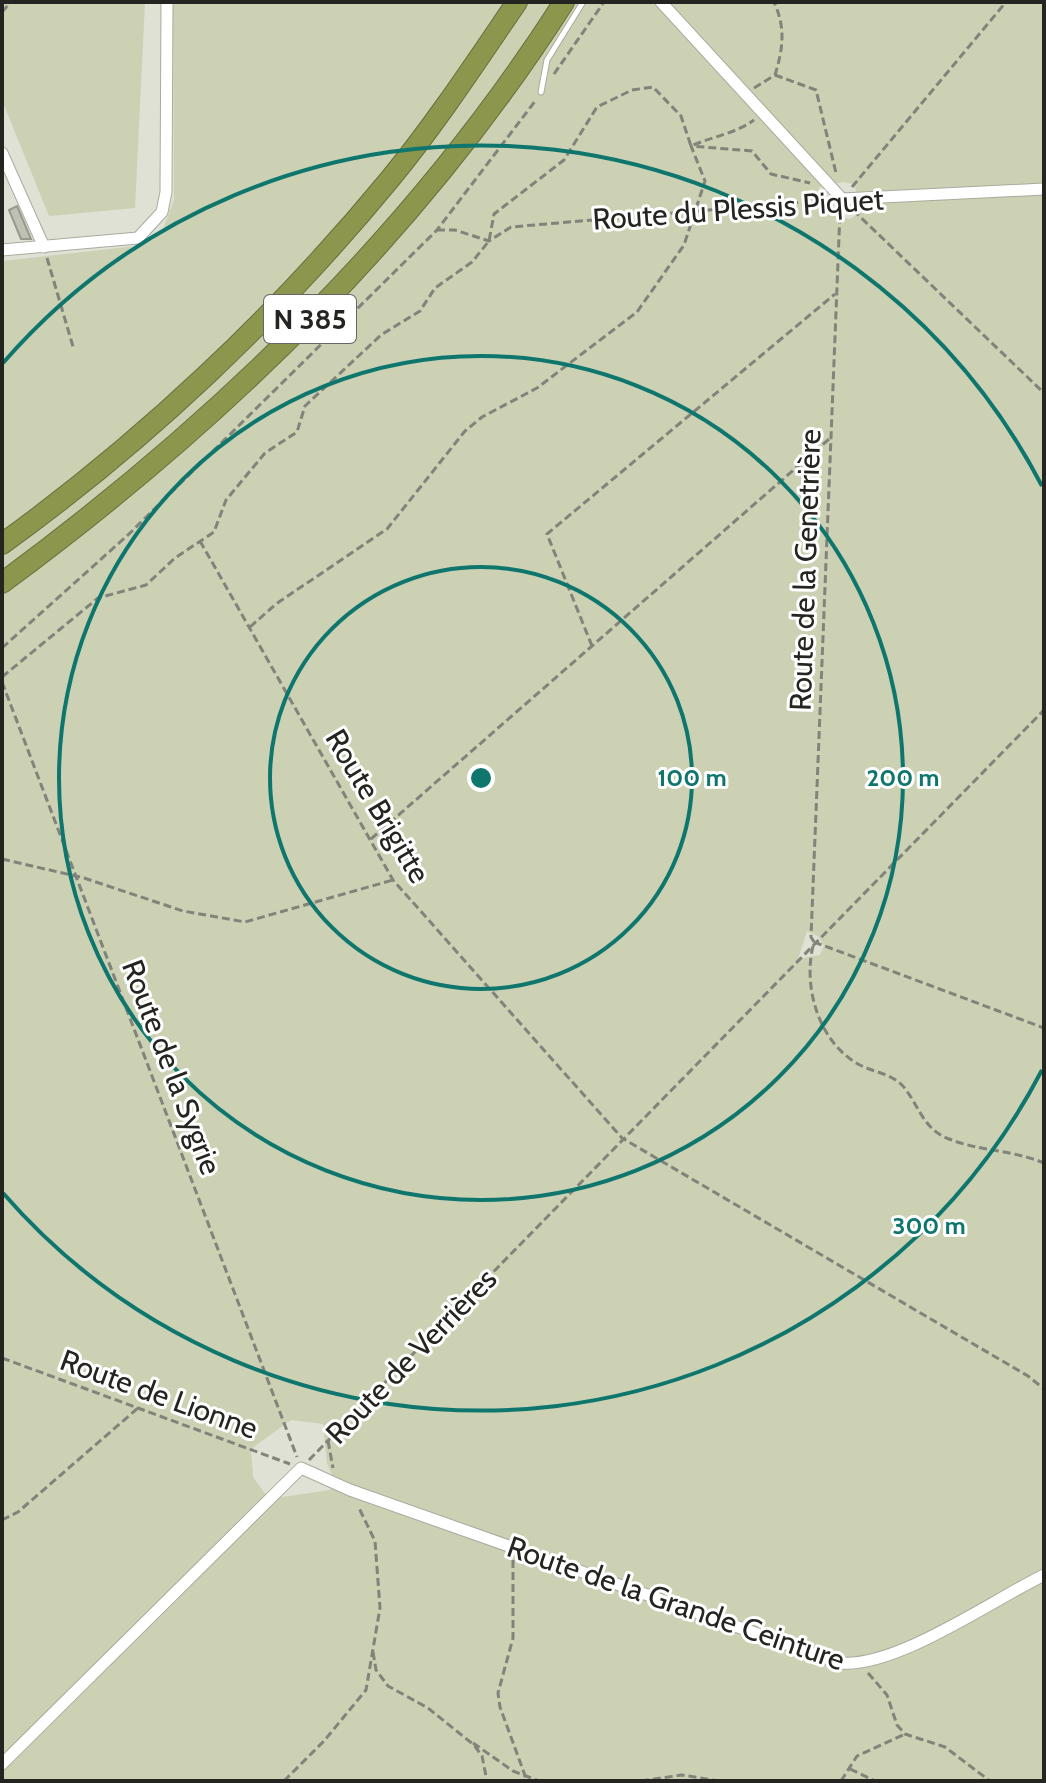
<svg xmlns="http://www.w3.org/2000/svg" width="1046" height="1783" viewBox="0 0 1046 1783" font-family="Cabin,sans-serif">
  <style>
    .green { fill: #cbd1b2; fill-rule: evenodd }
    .building { fill: #bec1b4; stroke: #96998c; stroke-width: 2 }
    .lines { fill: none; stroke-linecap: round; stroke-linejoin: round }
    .lane-casing { stroke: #a9ab9e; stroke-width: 7 }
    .street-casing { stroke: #a9ab9e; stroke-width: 13 }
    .highway-casing { stroke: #686e3d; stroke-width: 22 }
    .path { stroke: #82837a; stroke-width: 3; stroke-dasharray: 8 4; stroke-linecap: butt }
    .lane { stroke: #fff; stroke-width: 5 }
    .street { stroke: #fff; stroke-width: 11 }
    .highway { stroke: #8c964d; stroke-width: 20 }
    .ring { fill: none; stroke: #0f766e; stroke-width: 4 }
    .labels { text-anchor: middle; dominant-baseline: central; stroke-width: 6; stroke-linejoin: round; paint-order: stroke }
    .shield { fill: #fff; stroke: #666663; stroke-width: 2 }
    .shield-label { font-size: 28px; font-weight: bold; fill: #242520 }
    .street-label { font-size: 30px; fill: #242520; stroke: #fff }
    .centre { fill: #0f766e; stroke: #fff; stroke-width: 4 }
    .ring-label { font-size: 24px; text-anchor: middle; font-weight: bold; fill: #0f766e; stroke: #fff; stroke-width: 6; stroke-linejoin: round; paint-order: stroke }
  </style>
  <rect width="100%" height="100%" fill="#dfe1d4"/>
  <g class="green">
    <path d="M2,2H145L135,208L49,216L2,100Z"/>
    <path d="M173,2H1044V1781H2V261L137,246L163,229L174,200ZM843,182L854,184L862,211L850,219L821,210L819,187ZM807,931L819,937L824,946L820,955L798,959ZM291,1420L323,1424L327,1463L336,1485L330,1490L269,1499L253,1477L251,1449Z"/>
  </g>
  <path class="building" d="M17,206L31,239H21L9,210Z"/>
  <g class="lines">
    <g class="lane-casing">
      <path id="lane" d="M541,92L547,60L583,2"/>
    </g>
    <g class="street-casing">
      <g id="street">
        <path d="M661,2L842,199L1044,189"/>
        <path d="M2,153L44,247"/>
        <path d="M2,250L138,238L162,212L166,192L167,2"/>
        <path d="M2,1764L301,1468L350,1490L840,1663C896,1668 991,1601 1044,1575"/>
      </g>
    </g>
    <g class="highway-casing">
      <g id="highway">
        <path d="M2,544C145,441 278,315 390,179C436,123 476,62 517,2"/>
        <path d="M2,583C219,423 418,231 564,2"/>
      </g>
    </g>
    <g class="path">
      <path d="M2,12L11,2"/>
      <path d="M554,74L604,2"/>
      <path d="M775,75L816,90L836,173"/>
      <path d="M754,88L775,75C783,49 786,28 774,2"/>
      <path d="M852,187L1006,2"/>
      <path d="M853,210L1044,393"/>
      <path d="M437,230H455L489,241L511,227L826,200"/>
      <path d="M47,258L74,350"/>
      <path d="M200,541L393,880L622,1138L1028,1376L1044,1389"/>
      <path d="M250,627L276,604L387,529L465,431L482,417L537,388L637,312L684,245L705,181L691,146L752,151L771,174L810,183"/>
      <path d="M592,646L547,534L835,294"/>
      <path d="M2,648L129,534L437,230L536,100"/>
      <path d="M2,677L98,598L146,585L175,558L214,532L226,500L265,453L297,432L305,406L381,335L420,311L435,288L472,262L489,241L494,214L564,160L597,107L632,90L653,87L681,116L691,146C711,137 737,133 754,120"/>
      <path d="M2,682L297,1457"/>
      <path d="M371,839L829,439"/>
      <path d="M2,859L84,878L183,911L245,922L393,880"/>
      <path d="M814,942L811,937L840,212"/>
      <path d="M814,942L1044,1028"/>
      <path d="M813,946C803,988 819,1042 858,1064C872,1072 890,1073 902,1085C919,1104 922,1129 949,1139C979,1151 1013,1150 1044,1163"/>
      <path d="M2,1358L290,1464"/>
      <path d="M328,1441L333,1468"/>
      <path d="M309,1460L1044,710"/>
      <path d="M2,1520L18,1512L138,1408"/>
      <path d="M513,1560V1638L498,1693L500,1707L527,1781"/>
      <path d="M373,1652L376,1670L388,1686L428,1708L474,1745L482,1756L487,1781"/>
      <path d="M868,1673L887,1695L897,1725L905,1734L945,1747L990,1781"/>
      <path d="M473,1743L513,1771L539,1781"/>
      <path d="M850,1769L875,1781"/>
      <path d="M284,1781L324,1741L366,1690L380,1608L375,1541L358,1506"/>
      <path d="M641,1781L682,1775L719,1781"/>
      <path d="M841,1781L857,1756L905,1734"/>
    </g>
    <use href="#lane" class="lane"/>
    <use href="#street" class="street"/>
    <use href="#highway" class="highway"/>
  </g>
  <g class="ring">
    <circle cx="481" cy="778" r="211"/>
    <circle cx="481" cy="778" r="422"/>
    <path d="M1042 1070A633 633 0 0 1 3 1193M3 363A633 633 0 0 1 1042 486"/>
  </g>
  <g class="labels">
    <rect class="shield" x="264" y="295" width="92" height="48" rx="6"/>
    <g class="shield-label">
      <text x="310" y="319">N 385</text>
    </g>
    <g class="street-label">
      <text transform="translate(738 209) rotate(-4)">Route du Plessis Piquet</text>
      <text transform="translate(805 570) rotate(-88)">Route de la Genetrière</text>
      <text transform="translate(378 806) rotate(59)">Route Brigitte</text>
      <text transform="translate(172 1067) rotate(69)">Route de la Sygrie</text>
      <text transform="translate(411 1356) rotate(-46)">Route de Verrières</text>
      <text transform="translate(159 1394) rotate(20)">Route de Lionne</text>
      <text transform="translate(676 1603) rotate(19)">Route de la Grande Ceinture</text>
    </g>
  </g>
  <circle cx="481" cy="778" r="12" class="centre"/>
  <g class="ring-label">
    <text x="692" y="786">100 m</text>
    <text x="903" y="786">200 m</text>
    <text x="929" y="1234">300 m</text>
  </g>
  <rect width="1046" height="1783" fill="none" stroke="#242520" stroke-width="8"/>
</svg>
